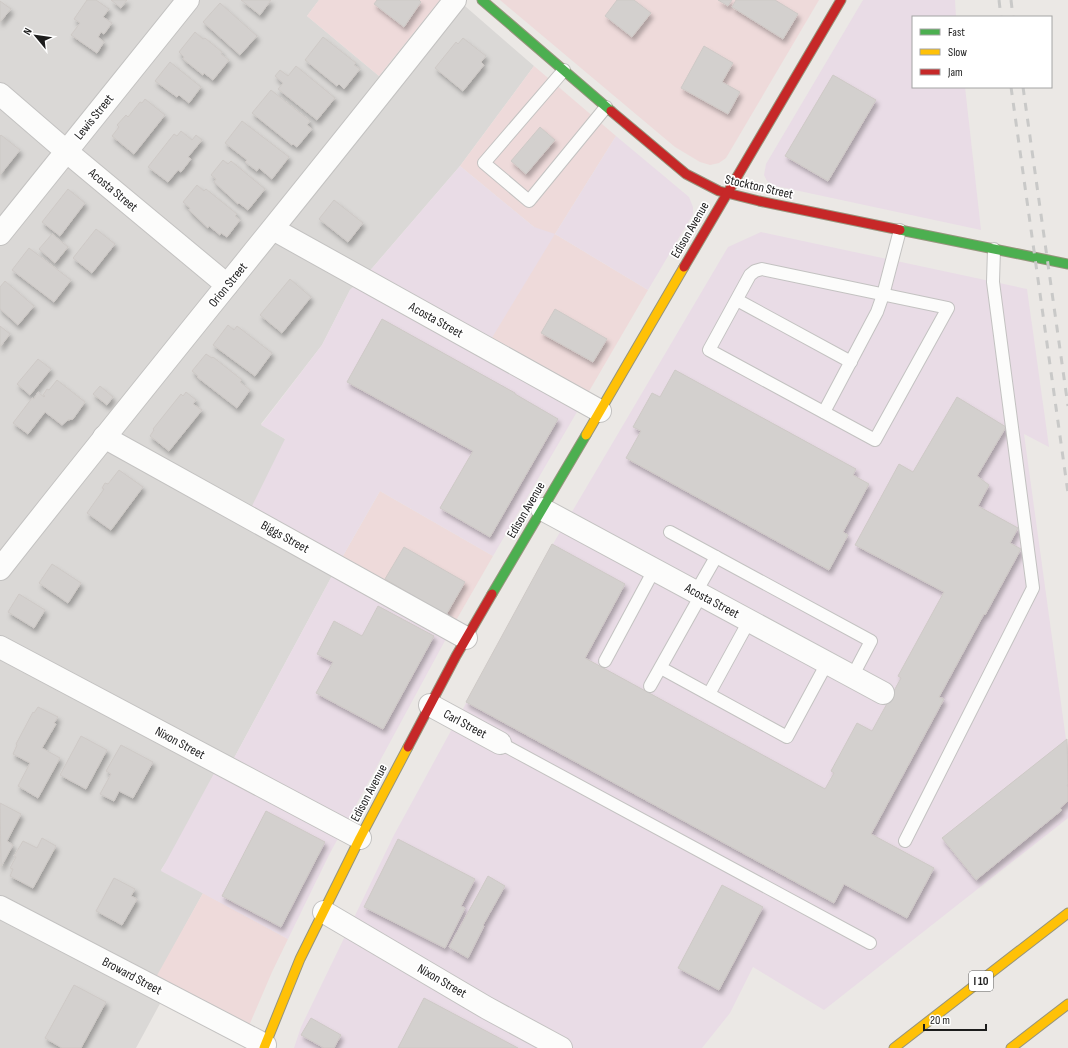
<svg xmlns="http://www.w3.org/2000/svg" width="1068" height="1048" viewBox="0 0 1068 1048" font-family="'Sofia Sans Condensed',sans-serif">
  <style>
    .residential { fill: #dad8d6 }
    .commercial { fill: #eedada }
    .industrial { fill: #e9dce6 }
    .building { fill: #d3d0ce; stroke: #cec9c6; filter: url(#shadow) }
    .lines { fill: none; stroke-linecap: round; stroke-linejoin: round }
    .lane-casing { stroke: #c3c2c1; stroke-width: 14 }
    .street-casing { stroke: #c3c2c1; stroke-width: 24 }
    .fast-casing { stroke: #96947c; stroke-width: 11 }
    .slow-casing { stroke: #96947c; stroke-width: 11 }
    .jam-casing { stroke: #96947c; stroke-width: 11 }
    .lane { stroke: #fcfcfb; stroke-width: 12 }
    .street { stroke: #fcfcfb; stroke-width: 22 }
    .fast { stroke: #4caf50; stroke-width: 9 }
    .slow { stroke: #ffc107; stroke-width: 9 }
    .jam { stroke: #c62828; stroke-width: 9 }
    .rail { stroke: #c9c9c8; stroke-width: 3; stroke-dasharray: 8 8; stroke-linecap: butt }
    .labels { text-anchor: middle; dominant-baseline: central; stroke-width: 3.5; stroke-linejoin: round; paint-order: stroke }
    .shield { fill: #fff; stroke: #606060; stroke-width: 1 }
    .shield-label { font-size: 12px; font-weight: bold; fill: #1c1c1c }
    .street-label { font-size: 13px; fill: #1c1c1c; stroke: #fff }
  </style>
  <defs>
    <filter id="shadow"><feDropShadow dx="2.5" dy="4.5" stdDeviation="2" flood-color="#0004"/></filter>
  </defs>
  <rect width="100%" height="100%" fill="#ebe8e5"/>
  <path class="residential" d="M0,0H319L307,16L379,76L440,0H458L534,66L460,166L368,273L350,290L322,345L261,424L285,439L340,561L233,760L161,870L203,893L156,979L169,987L136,1048H0Z"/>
  <g class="commercial">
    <path d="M319,0H440L379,76L307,16Z"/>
    <path d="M500,0H819L726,158L719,163L710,165L700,162L675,147Z"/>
    <path d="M534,66L616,136L555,234L648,290L588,393L490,341L534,227L460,166Z"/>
    <path d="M380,491L493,556L454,624L340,561Z"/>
    <path d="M203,893L288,939L272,972L248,1028L155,979Z"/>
  </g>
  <g class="industrial">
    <path d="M863,0H955L956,17H913V87H965L981,230L776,186L767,181L764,175L766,164Z"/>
    <path d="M616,136L689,197L693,207V214L648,290L555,234L490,341L588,393L493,556L380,491L340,561L454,624L329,855L288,939L161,871L224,755L233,760L340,561L250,510L285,439L261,425L322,345L350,290L368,273L460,166L534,227L555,234Z"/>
    <path d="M761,232L1027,289L1049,447L1024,434L1068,754V818L824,1010L753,967L730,1013L702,1048H294L301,1027L394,835L553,544L728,247Z"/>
  </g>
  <g class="building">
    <path d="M87,0H96L109,9L103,17L112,23L104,34L101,32L98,37L104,42L97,53L71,35L80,23L74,19Z"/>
    <path d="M111,0H127L121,8Z"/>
    <path d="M241,0H271L260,15Z"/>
    <path d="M377,0H419L421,2L404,27L374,4Z"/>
    <path d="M617,0H634L651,13L632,37L605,16Z"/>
    <path d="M718,0H732L728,6Z"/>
    <path d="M736,0H775L798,14L783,39L732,7Z"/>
    <path d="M0,1L11,9L0,22Z"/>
    <path d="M220,3L257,36L240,55L203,22Z"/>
    <path d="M195,32L203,39L205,38L222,52L221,54L229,60L213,80L204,73L203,75L183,59L184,57L179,52Z"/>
    <path d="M323,37L356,63L354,65L360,69L344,89L339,84L337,86L305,60Z"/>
    <path d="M463,38L486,56L481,62L484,65L463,91L435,68L456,42L458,44Z"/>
    <path d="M704,46L733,63L722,82L740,92L728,114L681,88Z"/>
    <path d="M170,62L201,87L189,103L179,95L177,97L155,81Z"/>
    <path d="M296,66L335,98L317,120L278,89L283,83L275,76L280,70L288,76Z"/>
    <path d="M833,75L876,100L828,181L785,156Z"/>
    <path d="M271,90L310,121L307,125L312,129L297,147L293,144L292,145L252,113Z"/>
    <path d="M145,99L165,115L134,154L112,136L119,127L117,125L126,115L128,117L140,102L142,103Z"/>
    <path d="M242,121L289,157L272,179L259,168L257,171L245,162L247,160L225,143Z"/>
    <path d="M540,127L555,140L526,174L511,161Z"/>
    <path d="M181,131L192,140L196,135L202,140L188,157L191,159L181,172L178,170L168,182L148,167L174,134L177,136Z"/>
    <path d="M1,135L20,150L0,175V136Z"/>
    <path d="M223,160L228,164L231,161L265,189L248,210L239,203L238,204L214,182L216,179L211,175Z"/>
    <path d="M197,185L204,191L206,189L237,214L235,216L240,220L227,237L221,233L220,235L209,226L208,228L189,210L190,208L183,202Z"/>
    <path d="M68,189L85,203L60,236L42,222Z"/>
    <path d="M334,200L363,223L348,242L319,219Z"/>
    <path d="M96,229L115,244L92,273L73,258Z"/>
    <path d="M52,234L68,247L55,263L39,249Z"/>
    <path d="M29,248L71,280L54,302L12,270Z"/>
    <path d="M290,279L311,297L282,333L260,315Z"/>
    <path d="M5,281L34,306L18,325L0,309V287Z"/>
    <path d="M555,309L607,339L593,362L541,333Z"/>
    <path d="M382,319L515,393V394L558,419L490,537L440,508L473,451L347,382Z"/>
    <path d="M228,325L234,330L237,326L272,353L255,376L213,345Z"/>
    <path d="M0,326L10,334L0,347Z"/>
    <path d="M206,354L212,358L213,357L242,380L240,382L250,390L237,408L197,377L198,376L192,371Z"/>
    <path d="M38,359L51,369L30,395L17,384Z"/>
    <path d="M675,370L856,469L853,475L869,484L843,532L848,535L829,570L626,458L641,431L633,427L652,393L660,397Z"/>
    <path d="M57,380L85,402L73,419L68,420L62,425L45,412L28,434L13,423L32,398L34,399L38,392L44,397L45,396L43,395L47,389L49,390Z"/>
    <path d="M100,386L113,397L107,405L93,394Z"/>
    <path d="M186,392L196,400L193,404L202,410L169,451L150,436L154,430L153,429L181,394L183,396Z"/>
    <path d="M957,397L1006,427L977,476L989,485L978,506L1018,528L1010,543L1021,549L985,615L984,614L939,697L944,699L871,834L934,868L907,918L844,884L834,903L466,702L552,544L625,584L585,658L825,789L834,773L831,771L857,723L872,731L901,678L898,676L944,592L855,545L899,464L913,472Z"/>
    <path d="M119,470L143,487L111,530L87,513L104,489L102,488L105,483L108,484Z"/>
    <path d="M404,547L465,582L446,615L385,579Z"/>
    <path d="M52,564L81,583L68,603L39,583Z"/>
    <path d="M19,594L45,610L34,628L8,612Z"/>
    <path d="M378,606L434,636L383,729L316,693L333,662L317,654L334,621L362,636Z"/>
    <path d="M38,707L58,717L54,723L56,724L42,748L60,758L38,798L18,786L30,763L13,754L17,745L16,744L33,712L34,713Z"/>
    <path d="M81,736L107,750L86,789L60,775Z"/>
    <path d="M1067,739L1068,784L1067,785L1068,787V801L1060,808L1062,810L976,880L942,838Z"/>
    <path d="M121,745L153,762L133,798L119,791L114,801L100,794L111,774L106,771Z"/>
    <path d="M0,803L21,814L7,841L13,845L1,867Z"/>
    <path d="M266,811L325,842L281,927L222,896Z"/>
    <path d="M42,838L56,846L33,888L10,876L13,869L10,868L16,857L14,856L23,841L37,848Z"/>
    <path d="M398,839L475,879L461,906L465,908L445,948L364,907Z"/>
    <path d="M488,876L505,886L483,925L484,926L468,958L449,947Z"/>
    <path d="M114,878L135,889L131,896L137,899L122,925L96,911Z"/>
    <path d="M722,885L763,907L719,990L678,968Z"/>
    <path d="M74,985L106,1002L81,1048H62L45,1038Z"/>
    <path d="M424,998L518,1048H398Z"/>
    <path d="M311,1018L341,1035L334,1048H324L301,1035Z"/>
  </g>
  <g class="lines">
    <g class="lane-casing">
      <g id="lane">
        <path d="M564,70L484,163L529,201L606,107"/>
        <path d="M762,269L948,308L875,440L709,350L750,275L755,271Z"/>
        <path d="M737,300L851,362"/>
        <path d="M824,412L877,312L883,295L900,230"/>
        <path d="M670,532L871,641L852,677"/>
        <path d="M696,592L716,557"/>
        <path d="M605,661L654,570"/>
        <path d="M661,668L787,737L827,663"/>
        <path d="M650,686L701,595"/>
        <path d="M709,694L749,621"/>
        <path d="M500,743L870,943"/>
        <path d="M905,841L1033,588L993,282L994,249"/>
      </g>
    </g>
    <g class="street-casing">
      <g id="street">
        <path d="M0,94L66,151L227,285"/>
        <path d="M273,229L600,411"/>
        <path d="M0,234L188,0"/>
        <path d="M104,437L466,638"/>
        <path d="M542,509L883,693"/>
        <path d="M0,569C150,378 305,191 455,0"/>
        <path d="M0,647L360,838"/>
        <path d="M430,705L500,743"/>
        <path d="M0,907L265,1045"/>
        <path d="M324,912L487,1008L561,1048"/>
      </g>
    </g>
    <g class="fast-casing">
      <g id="fast">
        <path d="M482,0L611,111"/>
        <path d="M900,230L1068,264"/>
        <path d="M492,594L586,435"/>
      </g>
    </g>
    <g class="slow-casing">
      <g id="slow">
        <path d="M586,435L684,267"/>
        <path d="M264,1048L300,959L360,838L408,747"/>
        <path d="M894,1048L1068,913"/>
        <path d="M1011,1048L1068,1004"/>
      </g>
    </g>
    <g class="jam-casing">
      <g id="jam">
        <path d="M611,111L686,174L719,191L759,201L900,230"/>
        <path d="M684,267L841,0"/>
        <path d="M408,747L456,656L492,594"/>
      </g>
    </g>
    <use href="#lane" class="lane"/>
    <use href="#street" class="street"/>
    <use href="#fast" class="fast"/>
    <use href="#slow" class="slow"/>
    <use href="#jam" class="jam"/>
    <g class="rail">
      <path d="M999,0L1001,17"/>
      <path d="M1011,0L1013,17"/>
      <path d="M1011,87L1068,493"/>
      <path d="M1023,87L1068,406"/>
    </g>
  </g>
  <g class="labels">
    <rect class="shield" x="969" y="971" width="24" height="20" rx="3"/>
    <g class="shield-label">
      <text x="981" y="981">I 10</text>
    </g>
    <g class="street-label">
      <text transform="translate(94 117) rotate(-51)">Lewis Street</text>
      <text transform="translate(759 187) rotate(13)">Stockton Street</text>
      <text transform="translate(113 190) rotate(40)">Acosta Street</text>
      <text transform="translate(690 230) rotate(-60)">Edison Avenue</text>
      <text transform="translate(228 285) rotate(-51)">Orion Street</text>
      <text transform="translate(436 320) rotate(29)">Acosta Street</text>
      <text transform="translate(526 510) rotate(-60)">Edison Avenue</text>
      <text transform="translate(285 537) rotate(29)">Biggs Street</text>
      <text transform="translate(712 601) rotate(28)">Acosta Street</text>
      <text transform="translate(465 724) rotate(28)">Carl Street</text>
      <text transform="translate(180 743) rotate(28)">Nixon Street</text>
      <text transform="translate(369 793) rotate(-62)">Edison Avenue</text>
      <text transform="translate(132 976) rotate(28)">Broward Street</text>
      <text transform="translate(442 981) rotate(30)">Nixon Street</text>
    </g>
  </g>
  <rect x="912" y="16" width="140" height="72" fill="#ffffff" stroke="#a4a4a4"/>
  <rect x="920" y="29" width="20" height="6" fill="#4caf50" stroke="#a4a4a4"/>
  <text x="948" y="36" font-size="12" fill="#1c1c1c">Fast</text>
  <rect x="920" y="49" width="20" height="6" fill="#ffc107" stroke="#a4a4a4"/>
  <text x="948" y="56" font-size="12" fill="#1c1c1c">Slow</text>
  <rect x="920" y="69" width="20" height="6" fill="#c62828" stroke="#a4a4a4"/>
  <text x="948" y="76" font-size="12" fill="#1c1c1c">Jam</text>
  <g transform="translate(36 36) rotate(299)" stroke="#ffffff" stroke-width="3" paint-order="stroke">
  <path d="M0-3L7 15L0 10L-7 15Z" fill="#1c1c1c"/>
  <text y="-6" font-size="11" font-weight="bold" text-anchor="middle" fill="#1c1c1c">N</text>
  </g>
  <path d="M924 1024v6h62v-6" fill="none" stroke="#1c1c1c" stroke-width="2"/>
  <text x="930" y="1024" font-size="12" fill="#1c1c1c" stroke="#ffffff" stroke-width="3" paint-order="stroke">20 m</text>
</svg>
